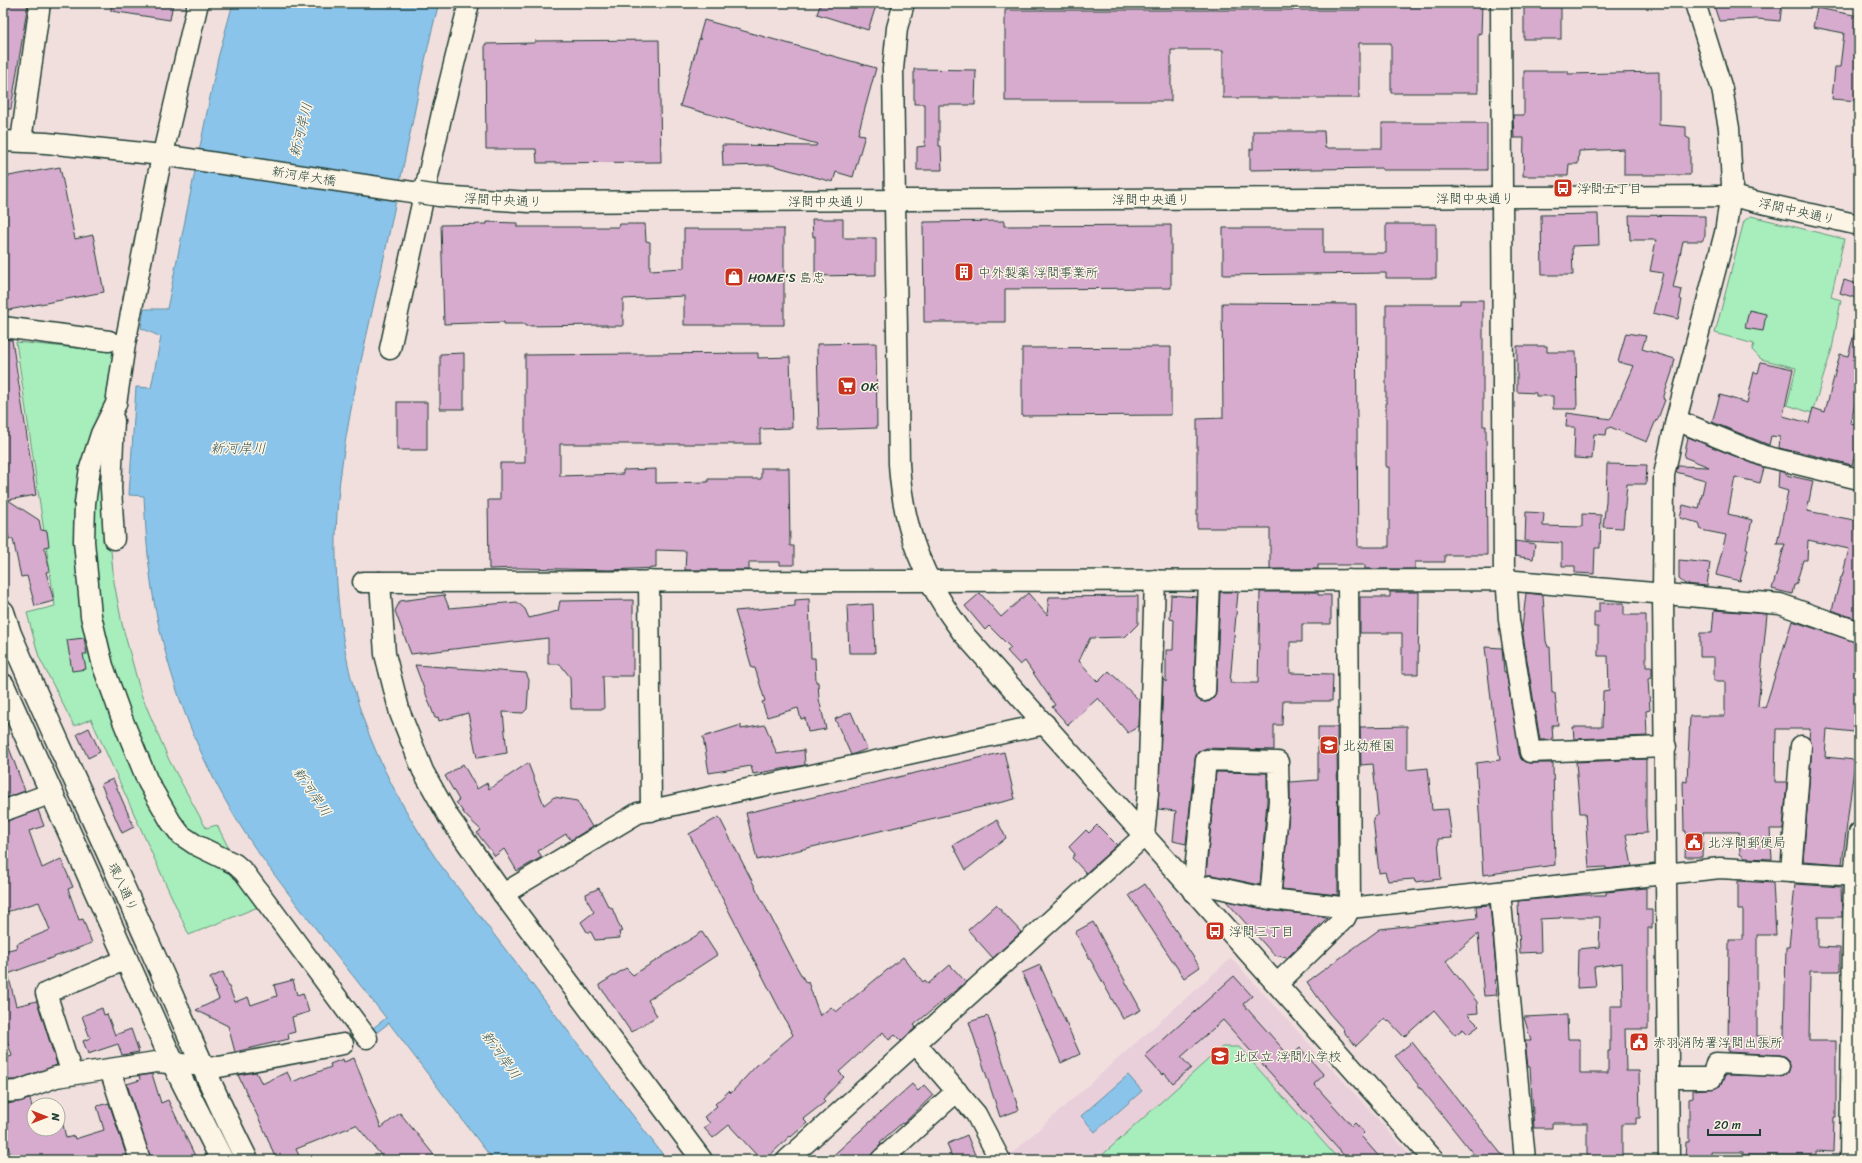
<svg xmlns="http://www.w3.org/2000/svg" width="1862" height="1163" viewBox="0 0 1862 1163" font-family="Sriracha,'Klee One',sans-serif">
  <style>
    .built { fill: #e9cfd9 }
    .green { fill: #a7eebc; stroke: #639678 }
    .water { fill: #8bc4ea; stroke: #608ea1 }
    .building { fill: #d7abce; stroke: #1f3d34 }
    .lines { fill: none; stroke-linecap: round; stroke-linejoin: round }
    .minor-casing { stroke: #1f3d34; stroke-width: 23 }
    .major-casing { stroke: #1f3d34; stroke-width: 25 }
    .minor { stroke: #fcf5e5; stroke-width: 20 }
    .major { stroke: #fcf5e5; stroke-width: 22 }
    .minor-bridge-casing { stroke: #1f3d34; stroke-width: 23; stroke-linecap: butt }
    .minor-bridge { stroke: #fcf5e5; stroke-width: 20 }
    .labels { text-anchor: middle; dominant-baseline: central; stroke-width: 3; stroke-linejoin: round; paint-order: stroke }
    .street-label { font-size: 13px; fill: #1f3d34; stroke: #fcf5e5 }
    .poi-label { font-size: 13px; fill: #1f3d34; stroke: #fcf5e5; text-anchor: start }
    .water-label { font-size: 14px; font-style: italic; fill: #355858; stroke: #fcf5e5 }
  </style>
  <rect width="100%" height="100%" fill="#f1dfde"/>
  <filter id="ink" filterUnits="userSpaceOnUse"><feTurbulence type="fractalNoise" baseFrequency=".025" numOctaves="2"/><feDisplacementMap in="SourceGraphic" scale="8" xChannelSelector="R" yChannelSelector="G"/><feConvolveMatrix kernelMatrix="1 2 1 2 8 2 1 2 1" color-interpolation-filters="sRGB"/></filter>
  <g filter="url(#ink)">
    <path class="built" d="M1231,958L1415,1160H1014L1010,1155Z"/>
    <g class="green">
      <path d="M1751,216L1844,239L1831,297L1841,300L1832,349L1812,413L1787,405L1796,368L1761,359L1752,350L1754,344L1715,333L1744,221Z"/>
      <path d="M16,342L116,352L110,540L114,582L122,624L141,694L169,760L206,828L217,825L258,907L189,935L91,719L74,726L39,657L27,613L55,606Z"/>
      <path d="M1222,1047H1239L1339,1160H1101L1099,1158Z"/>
    </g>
    <g class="water">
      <path d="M233,3H439C427,46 419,90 410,134C401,177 392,219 383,262C369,328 351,397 342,464C329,555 336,651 370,737C388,782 412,823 439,863L667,1160H493L389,1023L376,1033L373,1028L386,1018C342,961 296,906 255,848C208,780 176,703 158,622C149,581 146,538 144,496L129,495L136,387L151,388L161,337L141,328L144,309H167L218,58Z"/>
      <path d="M1128,1075L1142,1091L1095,1132L1081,1116Z"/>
    </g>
    <g class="building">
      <path d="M3,3H28L11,109H3Z"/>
      <path d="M111,3H173L170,20L111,11Z"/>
      <path d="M821,3H877L868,30L817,14Z"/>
      <path d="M1360,3H1482L1481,34L1478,33V93H1391V43H1359V98H1223V50H1171V101H1005V10H1360Z"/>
      <rect x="1524" y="3" width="37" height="36"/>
      <path d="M1713,3H1782L1780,21L1757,19L1719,21Z"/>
      <path d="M1817,8L1859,16V101L1832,99L1835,67H1840L1844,33L1813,27Z"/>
      <path d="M704,20L876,68L858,134L865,135L853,177L836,172L833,182L771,165L723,166L722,145L816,146L817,144L680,106L699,39H701L699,38Z"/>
      <path d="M659,40L661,162L537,163L536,149H486L485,44L535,43V41Z"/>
      <path d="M914,69L976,70L975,105H939V146H941L942,170H917V147L925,146V104H914Z"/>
      <path d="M1524,71H1568V74L1659,72V125L1686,127V137L1690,139V175H1624V149L1579,151L1578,164H1569L1568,176H1523L1524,138H1514L1513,115H1524Z"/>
      <path d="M1382,123H1487V170H1382V168L1250,170V149H1253V131H1324L1325,148H1382Z"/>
      <path d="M60,167L75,239L93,235L104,292L3,311V177Z"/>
      <path d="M1598,214L1599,245L1572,246L1573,275H1542L1541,215Z"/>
      <path d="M1629,215L1705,216V236L1702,241H1683L1673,288L1682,290L1680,299L1682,300L1678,319L1653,313L1663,273L1650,271L1656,240H1630Z"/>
      <path d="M812,219H843V238H876V275L815,276V236L813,237Z"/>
      <path d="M1004,221V226L1171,225V288L1005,289V322H924L923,222Z"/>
      <path d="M487,222L517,223V227H619L620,224H645L646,241L650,242V270L684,268V229H784V325H684V296L623,299V326H607V325L525,326V324H504V322L444,324L441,225L487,224Z"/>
      <path d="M1386,224H1436V278H1386V273L1223,275V228H1323V253H1386Z"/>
      <path d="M1844,280L1859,285V299L1840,293Z"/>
      <path d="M1460,300H1483V426H1486L1487,555H1445V562H1415V569H1365V565H1318V569H1270V528H1197V419L1223,418L1222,303L1356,304L1358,547H1389V467H1386V304H1460Z"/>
      <path d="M1749,310L1766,314L1763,331L1745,328Z"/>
      <path d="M1855,331L1859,332V390L1850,423L1856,424V428H1859V439L1852,465L1792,450V451L1779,448L1780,437L1771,436L1769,445L1712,422L1720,395L1747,403L1754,372L1758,373L1761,362L1793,369L1783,416L1809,423L1813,408L1825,412L1840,354L1848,356Z"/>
      <path d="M1626,333L1646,336L1642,349L1675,359L1672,372L1663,399L1665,400L1657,421L1656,420L1647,442L1610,427L1607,429L1606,435L1594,434L1592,459L1574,458L1575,427H1566L1567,413L1611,419L1634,366L1618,362Z"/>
      <path d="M3,339L12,340L36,495L8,500L39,520L41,530L47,531L49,546L44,547L50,571L46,572L54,601L35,606L27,576L21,577L13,539H9L3,513Z"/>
      <path d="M876,343L877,428L819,430L817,344Z"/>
      <path d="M1517,346H1547V352H1576L1577,409H1553V396H1536V393L1517,392Z"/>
      <path d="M1171,347V415L1022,416V348Z"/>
      <path d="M464,353V409H440V354Z"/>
      <path d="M758,353V358L790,357L792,428L760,429V444H560V476L623,474V470L656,469V483L708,482V479H761V468H789L790,546H794V565H780V562H749V570H685L686,551L656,550V568L609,570L519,568L489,569L488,500H500V463H525V355Z"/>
      <rect x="397" y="402" width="30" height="48"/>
      <path d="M1688,437L1764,468L1760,483L1735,477L1728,514L1752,520L1746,548L1748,549L1740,581L1716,575L1726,535L1701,530L1699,523L1680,518L1683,505L1699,509L1705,480L1676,472L1678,466L1709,467L1684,457Z"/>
      <path d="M1607,464L1647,465L1646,484H1627L1623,528L1603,527L1606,502Z"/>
      <path d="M1779,471L1786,473V475L1813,481L1807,511L1859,521V620L1832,610L1841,577H1842L1849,549L1808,540L1807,560H1803L1796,585H1794L1792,594L1772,589L1785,544H1777L1788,491L1778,488Z"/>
      <path d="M1526,512L1544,513L1543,526L1582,527V514L1601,515L1600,548H1595L1594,574L1575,573V566H1562V543L1525,541Z"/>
      <path d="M1515,541L1535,544L1533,559L1515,556Z"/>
      <path d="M1679,560L1710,563L1707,586L1685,584L1679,579Z"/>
      <path d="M1220,592H1238L1230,683H1258L1260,592H1318V595H1331V624H1302V642H1290V673L1333,674L1332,701H1283L1282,725H1274V750L1206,748L1197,753L1195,759L1186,844L1173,841L1176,811L1158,809L1163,679L1166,682V650H1173L1174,620L1170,619L1171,595L1197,597L1194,691L1195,696L1199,700L1205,702L1210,701L1214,697L1216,691Z"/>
      <path d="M1390,592H1419L1418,674H1402V633H1360V597H1390Z"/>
      <path d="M980,593L1001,617L1028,593L1047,615L1049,597L1138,596V624L1125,637L1090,638L1079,661L1098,682L1109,671L1140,701L1139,726L1128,733L1098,698L1068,725L1052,707L1055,705L1025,661L1020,665L1007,651L1011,648L989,626L985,630L965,606Z"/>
      <path d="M1526,593L1543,595L1546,641L1548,647H1550L1552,693H1555L1558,725H1552L1553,740H1540L1522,629Z"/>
      <path d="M444,595L449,608L517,602L525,609L529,618L558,611L560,601L633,600V676H603L604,709H571L570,677L560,664H548V638L411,654L395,611L400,601Z"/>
      <path d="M809,599L811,658H815L816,682H818L819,699L826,729L808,732L805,718L801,719L798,708L767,717L762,702L765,701L755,668H752L735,611L795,606V600Z"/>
      <path d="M1599,603H1624V615H1646V667H1652V678L1648,679L1650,710L1646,711L1647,736L1574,739L1573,727H1602L1603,691L1609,690L1608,656H1598V627H1594V612H1599Z"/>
      <path d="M873,604L875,653H849L847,606Z"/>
      <path d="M1714,610L1767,614L1758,706L1765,708L1792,621L1859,643V688L1854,732L1827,729L1825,757L1855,760L1842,864L1803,861L1812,747L1809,738L1810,729H1776L1775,782H1787L1783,829H1770L1772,859L1745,858L1740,854L1739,832H1703L1702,857H1685L1686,831H1684L1683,781L1687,782L1690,716H1725V681H1714V657H1700V633H1712Z"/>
      <path d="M84,638L87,654H83L86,669L72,671L67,640Z"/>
      <path d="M1485,647L1502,648L1504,672H1506L1521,759L1525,762L1530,763H1553L1555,865L1483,875L1476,763L1500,760L1494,716H1493Z"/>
      <path d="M415,665L526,673L529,680L527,709L523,713L503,712L507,753L477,758L468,713L439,721L438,717L435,718Z"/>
      <path d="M851,712L867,749L851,755L835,719Z"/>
      <path d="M741,725V729L765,725L777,754L804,750L805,765L753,774L751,766L709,773L703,737Z"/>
      <path d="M1407,726V770L1428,768L1432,810L1448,809L1452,838L1438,839L1441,879L1415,882L1414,879L1388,881L1385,872L1379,873L1373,818L1378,814L1373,764L1361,765L1360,727Z"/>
      <path d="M1318,727H1337L1338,895L1282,889L1290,802V782L1318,780Z"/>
      <path d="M89,728L100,752L88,758L77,734Z"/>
      <path d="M3,737H5L25,791L3,799Z"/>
      <path d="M1004,752L1015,799L757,860L746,813Z"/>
      <path d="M1646,759V817L1647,833L1626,834L1632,866L1606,869V867L1589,868L1585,813H1580L1576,762Z"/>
      <path d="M528,763L544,805L554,797L577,801L592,827L571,840L566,834L538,851L542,857L517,871L504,849L495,856L477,833L481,830L466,816L456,802L459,800L445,776L463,764L477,789L487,783L489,789Z"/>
      <path d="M1216,772L1267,773V801L1260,885L1212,875H1206Z"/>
      <path d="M113,779L134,827L122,833L101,784Z"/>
      <path d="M38,810L44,826L29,831L42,868L61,859L73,887L68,889L79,920L83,919L92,943L8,974L16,1006L37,1001L57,1065L16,1080H6L4,1076L7,1075L6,1058L12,1056L3,1028V951L17,948L16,944L50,930L39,902L3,913V822Z"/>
      <path d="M719,817L796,966L806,983L808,982L820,1016L831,1007L836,1012L903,957L923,982L925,980L928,984L950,965L966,982L914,1025L916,1027L901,1041L895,1035L889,1040L883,1032L839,1072L844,1077L823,1099L825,1102L803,1119L807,1123L791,1137L790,1136L765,1160H761L729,1125L713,1138L704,1128L710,1123L704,1117L717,1106L715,1104L729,1091L731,1093L756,1066L793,1035L689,834Z"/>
      <path d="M997,820L1006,838L966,870L953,845Z"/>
      <path d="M1097,825L1117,845L1086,873L1072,858L1075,854L1069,847L1086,830L1089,833Z"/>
      <path d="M1738,881L1773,883L1776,935H1757V1036L1784,1037L1786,947H1789L1795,884L1841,887L1842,917H1818V947L1840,948V971H1810L1809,1041H1836V1117H1834L1833,1152L1816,1151V1155H1743V1152H1711V1158H1685L1686,1142H1689V1099L1693,1098V1090L1717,1088L1721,1085L1725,1075L1784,1076L1788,1073L1790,1067L1789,1060L1786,1057L1780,1055L1728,1052L1729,940H1743V910H1738Z"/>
      <path d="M1145,884L1200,967L1184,978L1129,895Z"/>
      <path d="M599,888L608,906L612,908L622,932H619L620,938L595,940L591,932H587L581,922L594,912L587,900L586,894Z"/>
      <path d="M1646,888V910H1652V928H1648V1029H1625L1626,1071H1639L1640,1118H1636V1124H1622V1159H1587V1123H1552V1128H1534L1530,1067H1528L1525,1041H1531L1524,1017L1567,1015L1568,1039H1580V1073H1608V1051H1610V1006H1623L1622,963L1594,967L1596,987L1577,988L1578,949L1599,947L1600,917H1560V918L1540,919L1541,952L1520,953L1518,901L1582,895H1606V892Z"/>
      <path d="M1226,901L1269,910L1328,917L1287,958L1274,955Z"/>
      <path d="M996,905L1021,932L993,958L968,930Z"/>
      <path d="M1490,905L1497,980H1495L1497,995L1484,996L1478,934L1446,961L1477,1002L1478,1013L1467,1014L1479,1026L1468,1034L1463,1029L1455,1035L1434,1010L1404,1037L1389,1021L1388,1022L1385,1018L1356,1046L1343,1031L1344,1030L1329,1013L1307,982L1380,929L1477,918L1476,906Z"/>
      <path d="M1093,922L1141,1010L1123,1019L1075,932Z"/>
      <path d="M702,932L717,955L648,1000L657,1016L631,1032L599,985L626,968L633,975Z"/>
      <path d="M1040,965L1080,1054L1061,1063L1022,973Z"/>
      <path d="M223,972L235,1002L248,997L251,1005L277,996L274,985L293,980L297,995L303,993L309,1012L292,1017L295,1032L288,1034L289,1039L235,1052L228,1026L196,1010L219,999L210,978Z"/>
      <path d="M1234,976L1252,996L1243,1004L1290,1057L1300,1048L1324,1075L1314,1084L1352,1126L1355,1123L1364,1133L1361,1136L1382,1160H1348L1223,1020L1181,1057L1191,1068L1173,1083L1164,1073L1162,1075L1145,1056Z"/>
      <path d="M102,1008L104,1015L107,1014L115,1035L131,1029L139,1052L122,1055L118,1044L88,1054L83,1041L90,1038L82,1016Z"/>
      <path d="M988,1016L1019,1110L1000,1117L969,1022Z"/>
      <path d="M1412,1042L1506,1160H1478L1395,1056Z"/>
      <path d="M354,1058L381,1128L400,1113L438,1160H385L356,1125L296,1149L301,1160H276L266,1134L238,1075L256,1072L262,1084L287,1072L292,1082L331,1067L330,1064L343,1059L344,1062Z"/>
      <path d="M152,1074L161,1103L168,1100L197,1160H151L127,1084L140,1080L139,1076Z"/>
      <path d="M912,1084L918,1091L924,1085L933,1095L903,1124L902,1123L880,1142L881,1144L870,1157L867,1160H828Z"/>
      <path d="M30,1099L32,1107H34V1129H58L59,1106L66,1138L74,1136L75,1139L104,1130L97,1106L109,1103L128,1160H12L3,1130V1105Z"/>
      <path d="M967,1135L977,1160H953L947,1144Z"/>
    </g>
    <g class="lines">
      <g class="minor-casing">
        <g id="minor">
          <path d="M198,3L158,175L125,344L116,404L101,434L90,468L85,503L84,541L91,616L103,666L121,716L148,782L171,822L181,835L196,845L235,864L244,872L367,1038"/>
          <path d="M904,3L897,28L893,69L899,464C903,529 923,580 962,632L1434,1160"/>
          <path d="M1501,3L1504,580L1507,589L1509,620L1530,752L1666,747"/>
          <path d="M3,141L46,143L162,155L419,193"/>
          <path d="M21,141L40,3"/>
          <path d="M439,196L529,202L1731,196L1859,225"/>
          <path d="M3,327L109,341"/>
          <path d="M390,349L442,113L469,3"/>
          <path d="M1676,420L1764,456L1859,479"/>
          <path d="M114,539L111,488L114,420"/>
          <path d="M649,581L651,811"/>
          <path d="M363,582L1504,580L1780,604L1859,632"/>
          <path d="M380,582L385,654L400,713L423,771L448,816L503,894L702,1160"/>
          <path d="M1205,691L1209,580"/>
          <path d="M3,811L41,797"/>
          <path d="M1791,872L1801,746"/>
          <path d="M1500,892L1525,1160"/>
          <path d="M503,894L638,813L1045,724"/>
          <path d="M1270,899L1279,801L1278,762L1206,760L1193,892L1210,886L1270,899L1350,908L1720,868L1859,876"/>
          <path d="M1277,984L1345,918L1350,908L1348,580"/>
          <path d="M915,1043L976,1114L1000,1160"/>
          <path d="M110,1070L140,1160"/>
          <path d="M72,1074L46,993L127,959"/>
          <path d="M1668,1078H1712L1716,1063L1779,1066"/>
          <path d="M3,1092L18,1091L56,1077L156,1062L219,1067L343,1044"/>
          <path d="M787,1160L1144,836L1148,793L1155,580"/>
          <path d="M881,1160L957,1091"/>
          <path d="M1669,1160L1663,595L1664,475L1676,420L1725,233L1732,185L1729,128L1722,89L1695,3"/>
          <path d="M1850,1160L1854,875L1859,833"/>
        </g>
      </g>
      <g class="major-casing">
        <g id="major">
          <path d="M3,612L10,634C56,740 105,845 152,951C184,1021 212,1092 247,1160"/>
          <path d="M3,685L173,1063L222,1160"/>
        </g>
      </g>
      <use href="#minor" class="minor"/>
      <use href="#major" class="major"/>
      <g class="minor-bridge-casing">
        <path id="minor-bridge" d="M419,193L439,196"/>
      </g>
      <use href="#minor-bridge" class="minor-bridge"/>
    </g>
  </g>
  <defs>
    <g id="bus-square" transform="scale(1)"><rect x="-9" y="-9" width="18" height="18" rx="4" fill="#c8321e" stroke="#fcf5e5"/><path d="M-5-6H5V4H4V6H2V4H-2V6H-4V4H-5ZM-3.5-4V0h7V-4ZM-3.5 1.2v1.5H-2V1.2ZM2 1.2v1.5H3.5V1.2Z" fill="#fff"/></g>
    <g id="building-square" transform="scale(1)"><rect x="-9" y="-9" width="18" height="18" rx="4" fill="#c8321e" stroke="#fcf5e5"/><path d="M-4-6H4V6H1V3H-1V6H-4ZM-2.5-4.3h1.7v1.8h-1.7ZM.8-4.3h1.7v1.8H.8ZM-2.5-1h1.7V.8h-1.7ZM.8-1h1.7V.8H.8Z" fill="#fff"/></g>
    <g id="shop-square" transform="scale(1)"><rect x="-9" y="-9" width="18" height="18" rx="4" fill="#c8321e" stroke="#fcf5e5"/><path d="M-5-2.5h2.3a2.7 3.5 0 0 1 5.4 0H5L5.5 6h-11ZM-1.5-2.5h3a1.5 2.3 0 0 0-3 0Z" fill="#fff"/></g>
    <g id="supermarket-square" transform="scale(1)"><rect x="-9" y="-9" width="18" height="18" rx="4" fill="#c8321e" stroke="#fcf5e5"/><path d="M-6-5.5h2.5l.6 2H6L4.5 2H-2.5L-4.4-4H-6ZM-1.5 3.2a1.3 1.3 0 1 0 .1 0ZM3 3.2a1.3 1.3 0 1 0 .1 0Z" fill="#fff"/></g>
    <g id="school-square" transform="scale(1)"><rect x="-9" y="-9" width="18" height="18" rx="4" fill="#c8321e" stroke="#fcf5e5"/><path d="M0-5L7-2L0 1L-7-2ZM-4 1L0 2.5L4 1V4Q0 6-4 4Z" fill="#fff"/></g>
    <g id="civic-square" transform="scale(1)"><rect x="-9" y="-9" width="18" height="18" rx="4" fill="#c8321e" stroke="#fcf5e5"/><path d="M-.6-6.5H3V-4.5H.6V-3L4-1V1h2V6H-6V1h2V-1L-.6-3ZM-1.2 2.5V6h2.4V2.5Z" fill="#fff"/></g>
  </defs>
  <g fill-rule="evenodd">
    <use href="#bus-square" x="1563" y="188"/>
    <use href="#building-square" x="964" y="272"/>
    <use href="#shop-square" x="734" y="277"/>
    <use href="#supermarket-square" x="847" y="386"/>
    <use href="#school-square" x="1329" y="745"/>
    <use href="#civic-square" x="1694" y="842"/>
    <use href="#bus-square" x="1215" y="931"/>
    <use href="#civic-square" x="1639" y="1042"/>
    <use href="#school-square" x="1220" y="1056"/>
  </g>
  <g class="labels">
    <g class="street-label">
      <text transform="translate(304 176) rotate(9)">新河岸大橋</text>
      <text x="1475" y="198">浮間中央通り</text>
      <text x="1151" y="199">浮間中央通り</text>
      <text transform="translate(503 200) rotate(3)">浮間中央通り</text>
      <text x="827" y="201">浮間中央通り</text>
      <text transform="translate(1797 211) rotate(13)">浮間中央通り</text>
      <text transform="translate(123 887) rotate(65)">環八通り</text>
    </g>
    <g class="poi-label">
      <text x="1577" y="188">浮間五丁目</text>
      <text x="978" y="272">中外製薬 浮間事業所</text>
      <text x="748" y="277">HOME'S 島忠</text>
      <text x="861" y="386">OK</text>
      <text x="1343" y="745">北幼稚園</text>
      <text x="1708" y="842">北浮間郵便局</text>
      <text x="1229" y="931">浮間三丁目</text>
      <text x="1653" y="1042">赤羽消防署浮間出張所</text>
      <text x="1234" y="1056">北区立 浮間小学校</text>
    </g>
    <g class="water-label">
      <text transform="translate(301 130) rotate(-76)">新河岸川</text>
      <text x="238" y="448">新河岸川</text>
      <text transform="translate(312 792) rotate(56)">新河岸川</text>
      <text transform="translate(501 1055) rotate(54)">新河岸川</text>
    </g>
  </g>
  <rect width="1862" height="1163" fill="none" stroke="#fcf5e5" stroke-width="16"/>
  <rect x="8" y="8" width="1846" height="1147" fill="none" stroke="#1f3d34" stroke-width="1.5" filter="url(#ink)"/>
  <g transform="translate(46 1117) rotate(90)"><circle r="19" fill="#fcf5e5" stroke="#a4ab9e"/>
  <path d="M0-3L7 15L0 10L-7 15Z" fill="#c8321e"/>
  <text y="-6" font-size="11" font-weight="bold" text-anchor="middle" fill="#1f3d34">N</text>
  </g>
  <path d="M1708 1129v6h52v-6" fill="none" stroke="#1f3d34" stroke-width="2"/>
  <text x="1714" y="1129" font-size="12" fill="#1f3d34" stroke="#fcf5e5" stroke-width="3" paint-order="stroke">20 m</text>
</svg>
